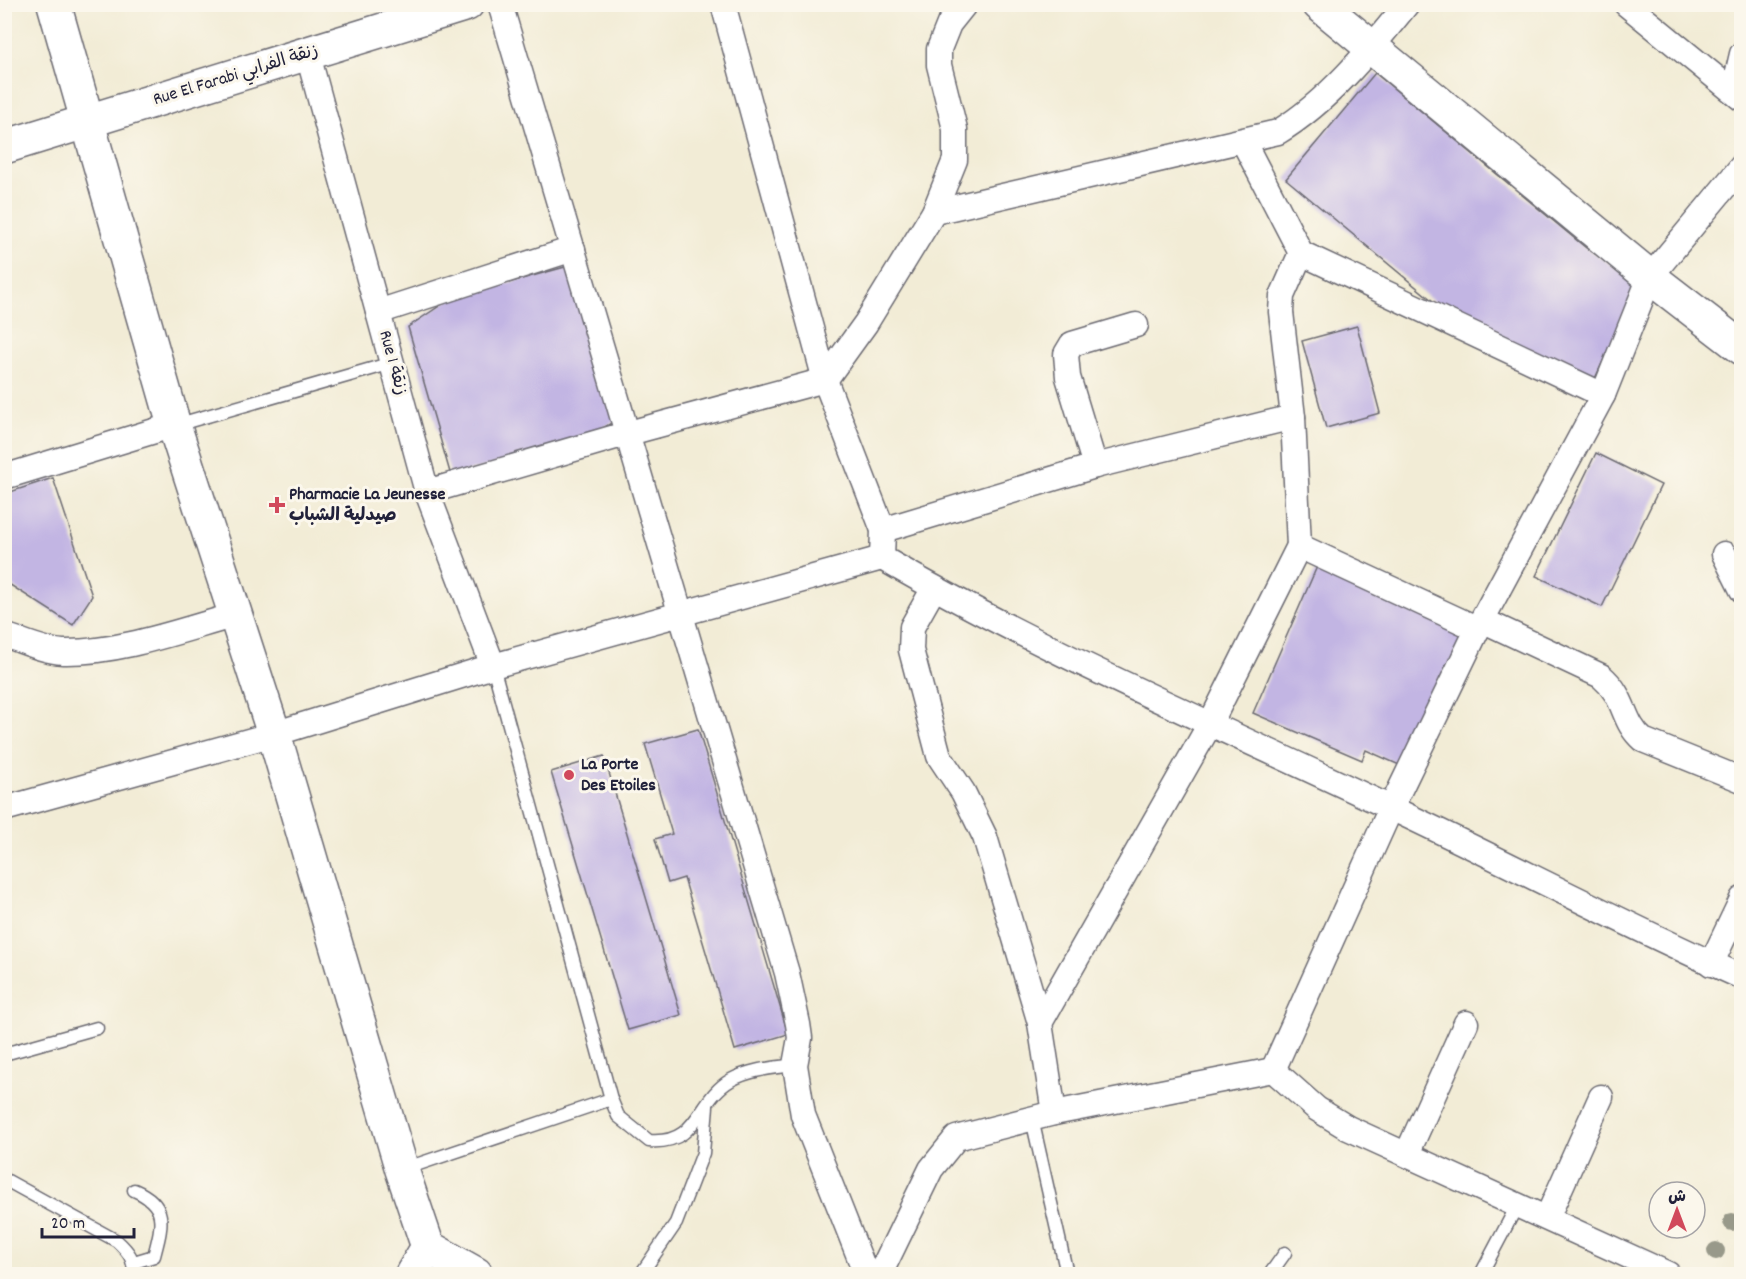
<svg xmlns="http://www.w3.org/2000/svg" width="1746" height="1279" viewBox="0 0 1746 1279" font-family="Dekko,'Playpen Sans Arabic',sans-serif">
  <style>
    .building { fill: #c2b5e3 }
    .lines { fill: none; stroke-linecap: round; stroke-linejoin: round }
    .lane-casing { stroke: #6b6971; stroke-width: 15 }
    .street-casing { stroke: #6b6971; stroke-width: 27 }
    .secondary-casing { stroke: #6b6971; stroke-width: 36 }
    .lane { stroke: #fff; stroke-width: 12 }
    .street { stroke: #fff; stroke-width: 24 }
    .secondary { stroke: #fff; stroke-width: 33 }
    .tree { fill: #98998a }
    .poi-dot { fill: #d1495b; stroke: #fbf7ec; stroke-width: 2 }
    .labels { text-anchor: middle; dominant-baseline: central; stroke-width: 6; stroke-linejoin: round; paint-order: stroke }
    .street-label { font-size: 18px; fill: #22223b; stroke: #fbf7ec }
    .poi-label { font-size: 18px; font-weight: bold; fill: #22223b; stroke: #fbf7ec; text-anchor: start }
  </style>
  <rect width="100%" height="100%" fill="#fbf7ec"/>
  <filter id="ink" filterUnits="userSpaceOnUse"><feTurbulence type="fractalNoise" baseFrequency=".0167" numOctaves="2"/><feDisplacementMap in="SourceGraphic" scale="12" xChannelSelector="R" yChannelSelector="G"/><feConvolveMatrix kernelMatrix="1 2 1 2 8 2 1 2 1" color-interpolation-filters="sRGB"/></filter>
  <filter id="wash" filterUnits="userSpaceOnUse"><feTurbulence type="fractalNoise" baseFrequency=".008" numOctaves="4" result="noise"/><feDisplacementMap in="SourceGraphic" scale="24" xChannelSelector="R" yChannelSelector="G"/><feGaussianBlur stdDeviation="1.35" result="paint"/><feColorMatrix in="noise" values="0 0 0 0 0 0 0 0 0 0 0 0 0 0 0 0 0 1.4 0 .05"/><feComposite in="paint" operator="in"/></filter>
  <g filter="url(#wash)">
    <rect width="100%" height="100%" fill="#f2ecd6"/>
    <g id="blocks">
      <g class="building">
        <path d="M1375,73L1586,248L1639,283L1592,385L1462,325L1286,179Z"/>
        <path d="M576,264L621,417L584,440L451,476L408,327L450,299Z"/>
        <path d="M1357,326L1380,413L1326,428L1302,341Z"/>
        <path d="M1596,453L1661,485L1602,607L1536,576Z"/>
        <path d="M53,478L92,596L73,625L4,581V494Z"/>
        <path d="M1319,562L1468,626L1406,768L1366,750L1362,760L1253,713Z"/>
        <path d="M698,729L788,1034L735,1050L684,878L668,883L655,839L672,834L645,744Z"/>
        <path d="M604,756L681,1015L628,1030L551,772Z"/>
      </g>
    </g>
  </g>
  <g filter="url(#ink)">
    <use href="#blocks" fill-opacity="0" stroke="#6b6971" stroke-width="1.5"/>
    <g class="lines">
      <g class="lane-casing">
        <g id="lane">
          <path d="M176,425L392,363"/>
          <path d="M493,666L611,1099L618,1116L649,1141C700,1145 696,1100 731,1080C751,1069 773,1068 795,1065"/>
          <path d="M4,1054L97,1028"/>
          <path d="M1032,1119L1067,1274"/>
          <path d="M404,1169L611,1099"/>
          <path d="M4,1179L117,1241C129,1252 134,1259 134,1274"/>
          <path d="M134,1190C169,1205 162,1225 154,1256L134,1262"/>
          <path d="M641,1274L676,1223L703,1153L707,1106"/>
          <path d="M1270,1274L1285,1253"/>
          <path d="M1481,1274L1518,1204"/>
        </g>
      </g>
      <g class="street-casing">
        <g id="street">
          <path d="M500,4L787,973L798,1024L800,1038L795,1065L803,1115L866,1274"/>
          <path d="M723,4L825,380L883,530L882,558C1045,653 1221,727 1391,808C1508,863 1623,924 1742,977"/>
          <path d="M1626,4L1742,99"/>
          <path d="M308,55L427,492L493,666"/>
          <path d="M1738,95L1736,80L1742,54"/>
          <path d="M1243,141L1301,253L1603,395"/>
          <path d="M934,212L1278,132C1329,101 1369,51 1407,4"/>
          <path d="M378,312L573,249"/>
          <path d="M1293,417L1299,546L1478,629"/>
          <path d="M1095,466L1068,377L1066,354L1072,344L1136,325"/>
          <path d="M4,477L174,425"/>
          <path d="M427,492L629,433L825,380L866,323L934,212L955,160V129L939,65V49L949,24L965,4"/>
          <path d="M883,530L1095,466L1293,417L1281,312L1282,296L1301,253"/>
          <path d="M1724,554L1742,590"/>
          <path d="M934,588L912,627L911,650L939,756L963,792L985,837L1040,1023L1054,1113"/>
          <path d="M1482,620L1601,676C1627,698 1621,721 1643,740L1742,780"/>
          <path d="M4,635C23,641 43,651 63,652C120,653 181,630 236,615"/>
          <path d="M4,809L274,734L493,666L882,558"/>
          <path d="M1711,964L1742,899"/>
          <path d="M1040,1023L1210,724L1299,546"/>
          <path d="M1273,1070L1391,808L1482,620L1603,395L1650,277L1742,166"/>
          <path d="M1407,1154L1466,1023"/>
          <path d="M1547,1218L1601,1097"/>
          <path d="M880,1274L931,1169L956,1138L1054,1113L1273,1070L1317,1109L1348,1128L1668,1274"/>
        </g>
      </g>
      <g class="secondary-casing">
        <g id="secondary">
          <path d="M54,4L174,425L274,734L402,1170L428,1247L476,1274"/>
          <path d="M1319,4L1650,277L1742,348"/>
          <path d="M4,147L467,4"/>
          <path d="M412,1274L428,1247"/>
        </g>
      </g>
      <use href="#lane" class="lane"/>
      <use href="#street" class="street"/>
      <use href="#secondary" class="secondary"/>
    </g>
    <g class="tree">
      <circle cx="1732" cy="1222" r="9"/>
      <circle cx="1716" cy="1251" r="9"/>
    </g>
  </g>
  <g class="poi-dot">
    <path d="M274 496h6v6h6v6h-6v6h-6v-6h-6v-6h6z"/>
    <circle cx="569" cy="775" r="6"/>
  </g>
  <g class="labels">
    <g class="street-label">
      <text transform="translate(236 76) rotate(-17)">Rue El Farabi زنقة الفرابي</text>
      <text transform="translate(392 363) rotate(75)">Rue 1 زنقة</text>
    </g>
    <g class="poi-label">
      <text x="289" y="495">Pharmacie La Jeunesse<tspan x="289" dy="21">صيدلية الشباب</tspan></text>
      <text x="581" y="765">La Porte<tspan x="581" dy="21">Des Etoiles</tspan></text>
    </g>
  </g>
  <rect width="1746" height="1279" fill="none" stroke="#fbf7ec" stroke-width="24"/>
  <g transform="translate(1677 1210)"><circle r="28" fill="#fbf7ec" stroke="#a4a2a5" stroke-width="1.5"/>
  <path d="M0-4.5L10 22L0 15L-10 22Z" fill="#d1495b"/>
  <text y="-9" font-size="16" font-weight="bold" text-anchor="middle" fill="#22223b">ش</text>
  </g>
  <path d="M42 1228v9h92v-9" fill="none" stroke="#22223b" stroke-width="3"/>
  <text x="51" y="1228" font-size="18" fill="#22223b" stroke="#fbf7ec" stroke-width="4.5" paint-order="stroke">20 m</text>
</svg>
